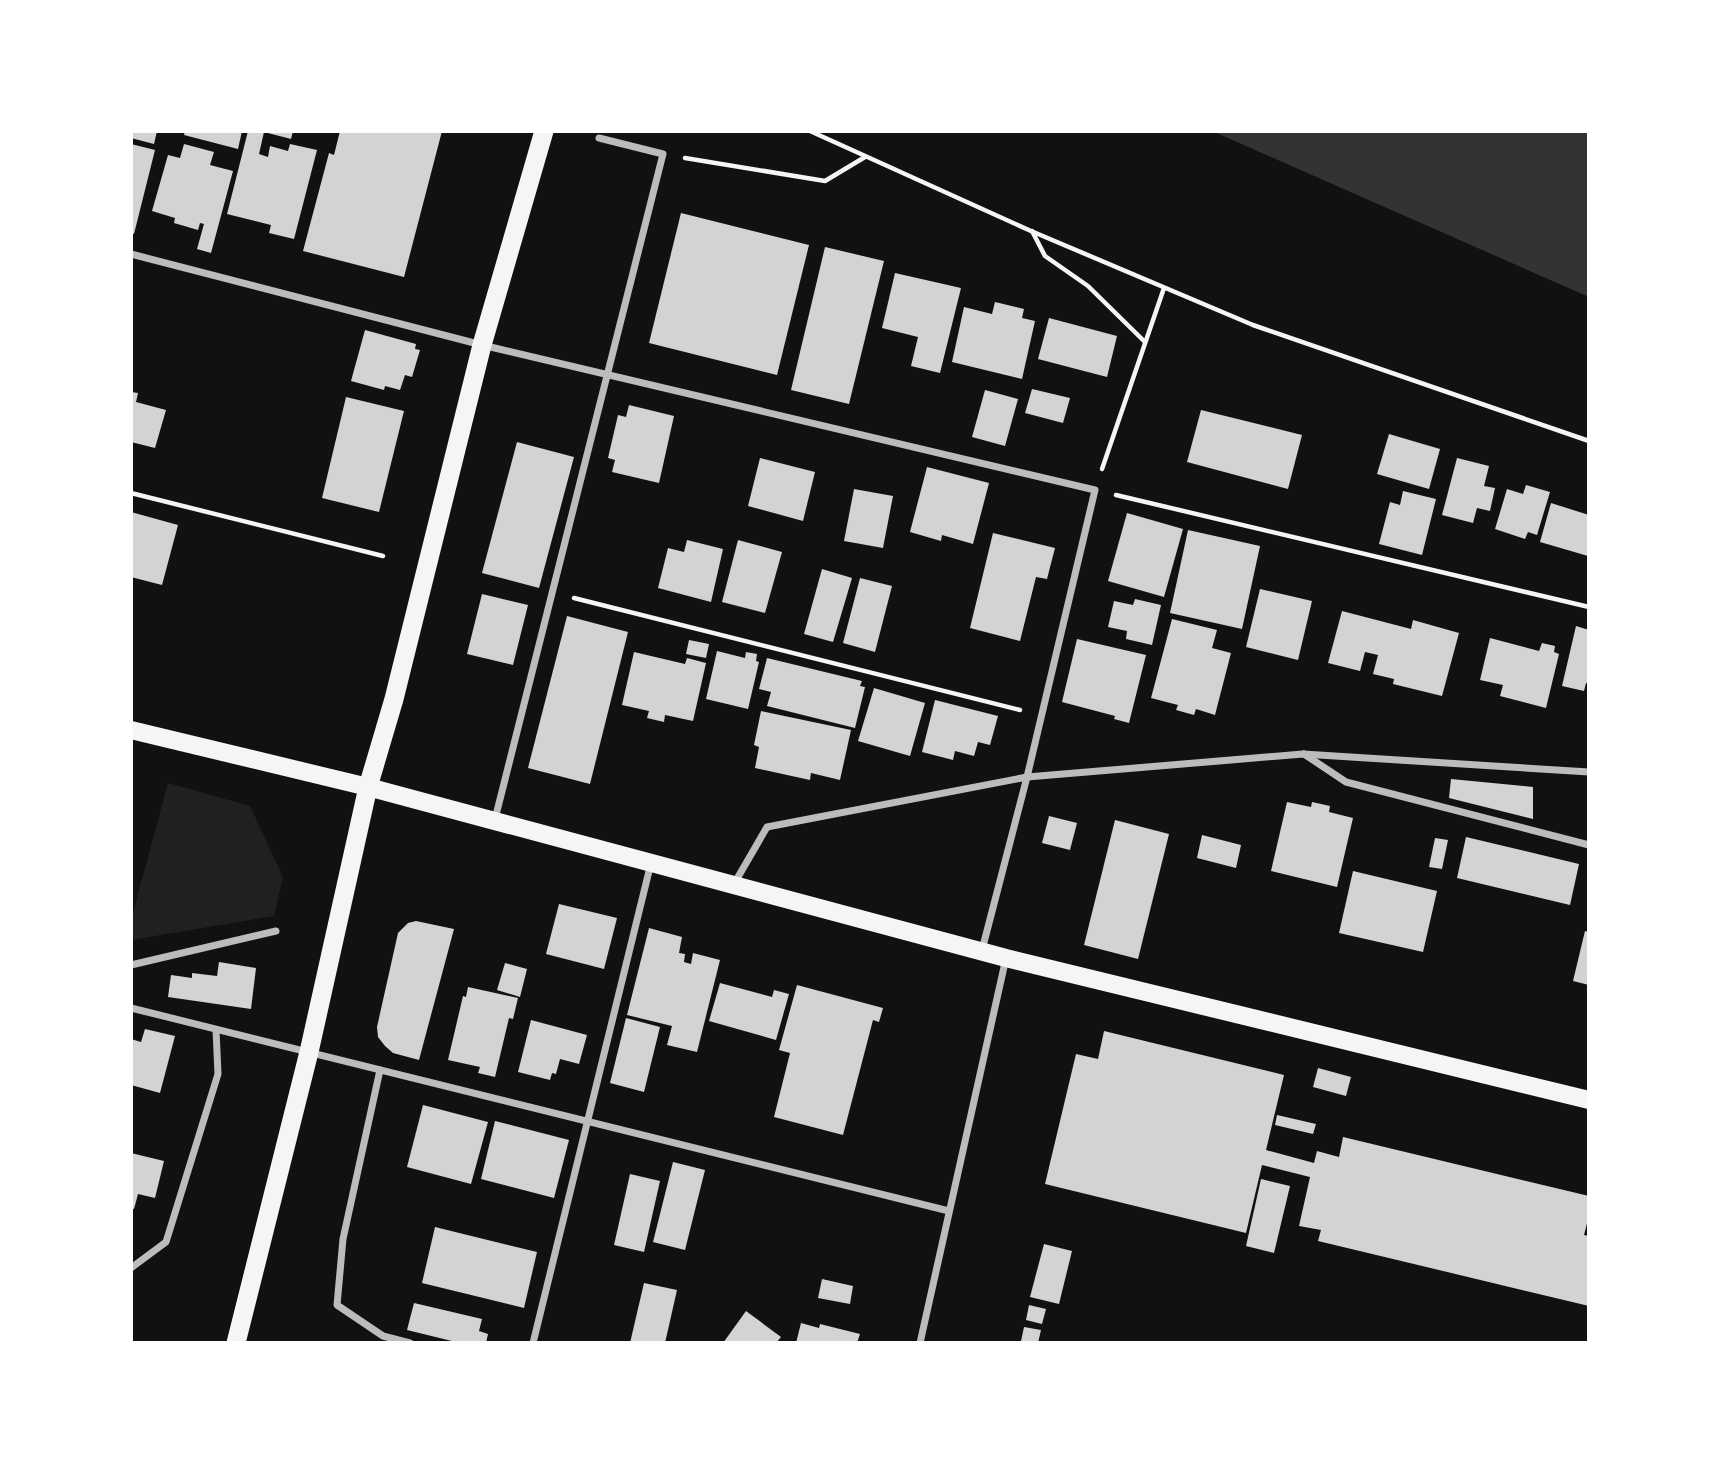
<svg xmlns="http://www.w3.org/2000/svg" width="1720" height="1474" viewBox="0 0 1720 1474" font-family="'Open Sans',sans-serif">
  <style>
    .green { fill: #202020 }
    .water { fill: #333 }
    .building { fill: #d3d3d3 }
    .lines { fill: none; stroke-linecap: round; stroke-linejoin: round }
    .path { stroke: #f5f5f5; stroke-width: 4.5 }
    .minor { stroke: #bcbcbc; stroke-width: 7 }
    .primary { stroke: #f5f5f5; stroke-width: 18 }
    .trunk { stroke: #f5f5f5; stroke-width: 19 }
  </style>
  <rect width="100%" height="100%" fill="#111"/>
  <path class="green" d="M168,783L250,806L283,877L274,916L131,940V920Z"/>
  <path class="water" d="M1212,131H1589V297Z"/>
  <g class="building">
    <path d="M131,131H157L154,144L131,138Z"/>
    <path d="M185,131H242L238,149L184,135Z"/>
    <path d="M248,131H293L291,139L264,132L259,154L268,157L270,146L288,151L290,144L317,150L294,239L269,233L271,225L227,214Z"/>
    <path d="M340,131H442L404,277L303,251L329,153L334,155Z"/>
    <path d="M131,144L155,150L134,234L131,233Z"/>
    <path d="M184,144L214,152L210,165L233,171L211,253L197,249L204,224L200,223L198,230L174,223L175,218L152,211L168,155L180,158Z"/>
    <path d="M681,213L809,245L777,375L649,343Z"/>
    <path d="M825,247L884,261L849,404L791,390Z"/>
    <path d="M895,273L961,288L940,373L911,366L918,337L882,328Z"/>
    <path d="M995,302L1024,309L1022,318L1035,321L1022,379L952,362L964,307L992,314Z"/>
    <path d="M1049,318L1117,336L1107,377L1038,359Z"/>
    <path d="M365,330L416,344L415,349L420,350L412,377L405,375L400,390L385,386L384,390L351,381Z"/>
    <path d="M1032,389L1070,398L1063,423L1025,413Z"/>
    <path d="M985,390L1018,399L1005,446L972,437Z"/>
    <path d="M131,392L138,393L136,402L166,410L155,448L131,442Z"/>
    <path d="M346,397L404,411L379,512L322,498Z"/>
    <path d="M629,405L674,416L659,483L612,472L615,460L608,458L618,415L626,417Z"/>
    <path d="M1201,410L1302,435L1288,489L1187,462Z"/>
    <path d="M1389,434L1440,449L1429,489L1377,474Z"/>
    <path d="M517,442L574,457L539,588L482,573Z"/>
    <path d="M760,458L815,472L803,521L748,506Z"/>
    <path d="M1457,458L1489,466L1484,486L1495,488L1490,511L1477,508L1473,523L1442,515Z"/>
    <path d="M927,467L989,483L973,544L942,535L941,541L910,532Z"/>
    <path d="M1526,485L1550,492L1537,535L1528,532L1525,539L1495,529L1507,489L1523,494Z"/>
    <path d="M854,489L893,496L883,548L844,541Z"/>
    <path d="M1403,491L1436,499L1422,555L1379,544L1390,502L1400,505Z"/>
    <path d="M1551,503L1589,515L1588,556L1540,542Z"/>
    <path d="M131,512L178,525L162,585L131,577Z"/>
    <path d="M1127,513L1183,529L1164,597L1108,581Z"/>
    <path d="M1188,530L1260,546L1242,629L1170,613Z"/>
    <path d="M993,533L1055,548L1047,579L1036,577L1020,641L970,628Z"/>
    <path d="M687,540L723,549L711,602L658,588L668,548L684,552Z"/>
    <path d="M738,540L782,552L765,613L722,602Z"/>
    <path d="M822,569L852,578L833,642L804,634Z"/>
    <path d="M860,578L892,586L875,652L843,643Z"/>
    <path d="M1260,589L1312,601L1298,660L1246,647Z"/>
    <path d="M482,594L528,605L513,665L467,654Z"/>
    <path d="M1135,599L1161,605L1152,645L1126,639L1127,631L1108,627L1114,601L1133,605Z"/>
    <path d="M1342,611L1411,629L1413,620L1459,633L1442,696L1393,684L1394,679L1373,674L1378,655L1365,652L1360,671L1328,663Z"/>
    <path d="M567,616L628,632L590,784L528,768Z"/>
    <path d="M1172,619L1217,630L1212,648L1231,653L1215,715L1196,709L1194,715L1176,710L1178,705L1151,698Z"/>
    <path d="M1576,626L1589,630V684L1586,683L1584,691L1562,686Z"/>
    <path d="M1490,638L1539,651L1542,643L1555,646L1554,652L1559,654L1546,708L1500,696L1503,685L1480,680Z"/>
    <path d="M1077,639L1146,655L1129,723L1114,719L1115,716L1062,702Z"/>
    <path d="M689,640L709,644L706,658L686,654Z"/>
    <path d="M717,651L745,658L746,652L757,654L756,661L759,662L748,709L706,699Z"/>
    <path d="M634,652L685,664L687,658L706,663L693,721L665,715L664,722L647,718L649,711L622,705Z"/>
    <path d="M767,658L862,681L860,686L865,687L855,728L767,706L771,692L759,689Z"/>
    <path d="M874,688L925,703L910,756L858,741Z"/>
    <path d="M935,700L998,716L990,745L978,742L974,756L955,751L953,760L922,752Z"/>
    <path d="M761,711L851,730L840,780L811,773L810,780L755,768L759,747L754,745Z"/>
    <path d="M1451,779L1533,787V819L1449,798Z"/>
    <path d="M1287,802L1311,807L1312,802L1330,806L1329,812L1353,818L1337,887L1271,871Z"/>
    <path d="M1049,816L1077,823L1070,850L1042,843Z"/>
    <path d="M1115,820L1169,834L1138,959L1084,945Z"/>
    <path d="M1202,835L1241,845L1236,868L1197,858Z"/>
    <path d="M1466,837L1579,864L1570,905L1457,878Z"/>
    <path d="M1435,838L1448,840L1442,869L1429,867Z"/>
    <path d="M1353,871L1437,891L1423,952L1339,933Z"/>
    <path d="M559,904L617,918L604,969L546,954Z"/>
    <path d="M416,921L454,929L419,1060L393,1053L385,1046L378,1037L377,1027L398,933L408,923Z"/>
    <path d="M649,928L682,937L679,953L685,954L684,962L691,964L693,953L720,960L697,1052L667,1045L672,1026L627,1015Z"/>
    <path d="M1585,931L1589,932V985L1573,981Z"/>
    <path d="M219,962L256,968L251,1009L168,997L171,975L192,978V973L217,976Z"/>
    <path d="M505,963L527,969L520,997L497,990Z"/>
    <path d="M720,983L772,997L774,990L789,994L776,1040L709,1021Z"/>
    <path d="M797,985L883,1008L879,1022L873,1020L843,1135L774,1117L790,1053L779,1050Z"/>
    <path d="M468,987L518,998L513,1019L509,1018L495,1077L478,1073L480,1067L448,1060L463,996L466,997Z"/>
    <path d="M626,1018L660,1027L644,1092L610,1083Z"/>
    <path d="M531,1020L587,1035L579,1064L560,1059L556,1074L552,1073L550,1080L518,1072Z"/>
    <path d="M145,1029L175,1036L160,1093L131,1085V1039L141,1042Z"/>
    <path d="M1104,1031L1284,1075L1266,1150L1314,1163L1317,1151L1339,1157L1343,1137L1589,1196V1216L1584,1235L1589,1236V1306L1318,1241L1321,1230L1299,1226L1310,1177L1262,1165L1246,1233L1045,1184L1076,1054L1098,1059Z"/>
    <path d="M1318,1068L1351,1077L1346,1096L1313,1087Z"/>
    <path d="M423,1105L488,1122L471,1184L407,1167Z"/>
    <path d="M1277,1115L1316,1124L1313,1134L1275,1125Z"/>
    <path d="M495,1121L569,1140L554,1198L481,1179Z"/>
    <path d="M131,1153L164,1161L155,1198L138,1194L134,1209L131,1208Z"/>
    <path d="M673,1162L705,1170L685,1250L653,1242Z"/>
    <path d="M630,1174L660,1181L644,1252L614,1245Z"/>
    <path d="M1261,1179L1290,1186L1274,1253L1246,1246Z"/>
    <path d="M435,1227L537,1252L524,1308L422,1283Z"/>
    <path d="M1044,1244L1072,1251L1059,1304L1030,1297Z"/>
    <path d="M822,1279L853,1286L850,1304L818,1298Z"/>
    <path d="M644,1283L677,1290L665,1343H630Z"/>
    <path d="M414,1303L482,1319L479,1331L488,1334L486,1343H460L407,1330Z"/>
    <path d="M1029,1305L1046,1309L1042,1324L1026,1320Z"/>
    <path d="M746,1311L781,1337L776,1343H723Z"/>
    <path d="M801,1323L819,1328L820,1324L860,1334L857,1343H796Z"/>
    <path d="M1024,1327L1041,1330L1038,1343L1021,1341Z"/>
  </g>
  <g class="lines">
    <g class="path">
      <path d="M810,131L1031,231L1253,325L1589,441"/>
      <path d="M685,158L825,181L865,157"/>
      <path d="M1032,231L1045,256L1088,286L1145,342"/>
      <path d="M1102,469L1164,288"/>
      <path d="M131,493L383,556"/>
      <path d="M1116,495L1589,607"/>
      <path d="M574,598L1020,710"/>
    </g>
    <g class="minor">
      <path d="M131,254L482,345L1095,490L1027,777L982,950"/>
      <path d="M1304,754L1346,782L1589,845"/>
      <path d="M495,819L663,154L599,138"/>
      <path d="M734,884L767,827L1027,777L1303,754L1589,772"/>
      <path d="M131,965L276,931"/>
      <path d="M131,1008L949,1211"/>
      <path d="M380,1070L343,1239L337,1305L383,1336L410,1343"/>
      <path d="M131,1268L166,1242L218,1074L216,1030"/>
      <path d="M533,1343L651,863"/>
      <path d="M920,1343L1006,958"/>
    </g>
    <path class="primary" d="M131,730L368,787L1006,958L1589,1100"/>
    <path class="trunk" d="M236,1343L309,1052L368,787L394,699L482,345L544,131"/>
  </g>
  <rect width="1720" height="1474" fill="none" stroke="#ffffff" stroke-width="266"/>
</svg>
